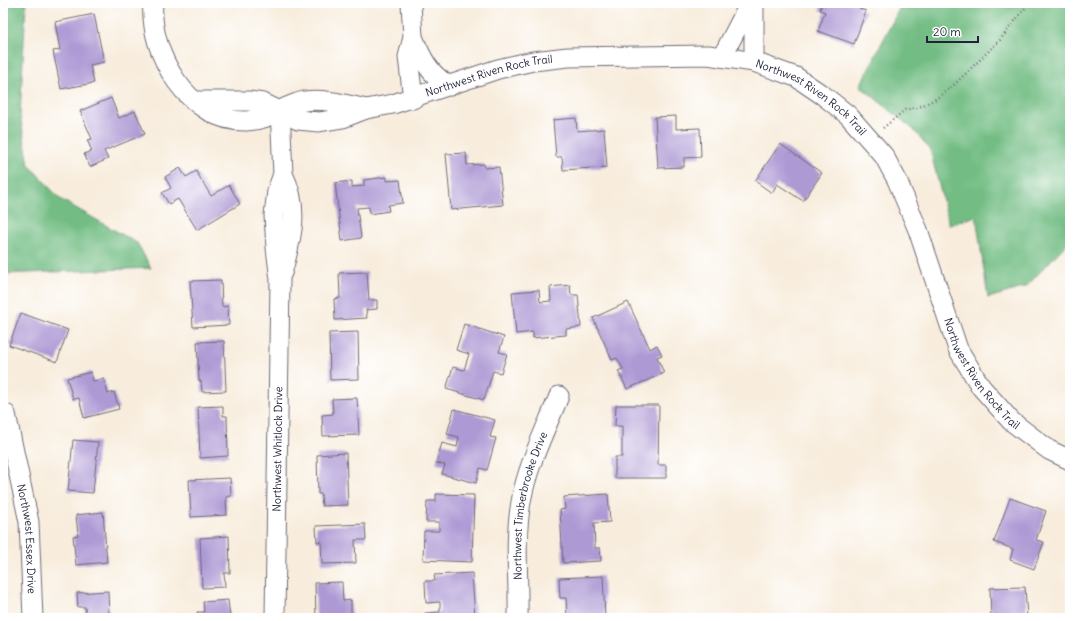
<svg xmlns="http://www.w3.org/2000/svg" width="1073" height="621" viewBox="0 0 1073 621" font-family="Delius,sans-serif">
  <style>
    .forest { fill: #73bd84; stroke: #4a7060 }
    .building { fill: #ad99d4 }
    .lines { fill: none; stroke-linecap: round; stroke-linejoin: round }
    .street-casing { stroke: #6d6974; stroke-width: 21 }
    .path { stroke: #6d6974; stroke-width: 2.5; stroke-dasharray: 1 3; stroke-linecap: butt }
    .street { stroke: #fff; stroke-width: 19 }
    .labels { text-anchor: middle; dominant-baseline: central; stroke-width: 3; stroke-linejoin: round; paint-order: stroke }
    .street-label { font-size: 11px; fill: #22223b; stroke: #fff }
  </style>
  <rect width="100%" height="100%" fill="#fff"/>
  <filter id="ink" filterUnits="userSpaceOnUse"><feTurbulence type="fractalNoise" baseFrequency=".025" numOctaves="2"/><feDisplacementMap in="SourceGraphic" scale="8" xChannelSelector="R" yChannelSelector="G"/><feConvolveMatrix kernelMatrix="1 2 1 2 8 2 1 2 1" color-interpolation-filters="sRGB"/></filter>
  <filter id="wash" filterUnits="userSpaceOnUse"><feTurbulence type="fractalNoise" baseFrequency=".012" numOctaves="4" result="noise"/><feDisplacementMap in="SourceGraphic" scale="16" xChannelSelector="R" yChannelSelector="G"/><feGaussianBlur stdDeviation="0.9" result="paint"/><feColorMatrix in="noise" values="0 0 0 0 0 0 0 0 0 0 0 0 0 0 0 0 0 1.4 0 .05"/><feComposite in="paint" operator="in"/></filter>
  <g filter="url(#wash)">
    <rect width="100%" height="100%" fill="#f8eddd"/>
    <g class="forest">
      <path d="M3,3H26L20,116L29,165L60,199L137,243L151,268L3,274Z"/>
      <path d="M902,3H1070V240L1026,287L988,298L976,216L949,225L930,149L913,129L860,86Z"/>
    </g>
    <g id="blocks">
      <g class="building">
        <path d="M822,3H862L859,9L866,11L854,44L818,31L825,12L820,10Z"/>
        <path d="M94,14L104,62L90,65L94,83L61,89L53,51L60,50L55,22Z"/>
        <path d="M111,98L119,118L135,111L145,134L104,151L108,159L90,167L84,154L92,151L87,140L92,139L80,111Z"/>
        <path d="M676,116V129L700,128L701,157L684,158V167L658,168L655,117Z"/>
        <path d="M576,118L577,131L604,129L607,167L563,170L562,157H556L553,120Z"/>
        <path d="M780,144L822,173L803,201L777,184L772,193L755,181Z"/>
        <path d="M466,153L467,165L484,164L485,168L499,167L503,205L451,210L446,154Z"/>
        <path d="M180,168L186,177L196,171L211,196L229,185L240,204L197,230L178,199L169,204L162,193L171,188L165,177Z"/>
        <path d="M387,177V181L400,180L403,203L388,205L389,211L370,214L369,207L357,208L361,238L342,241L335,183L352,181V187L364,186V180Z"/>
        <path d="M367,272L369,300H377V309L366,310L367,318L335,320L334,299L340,298L339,273Z"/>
        <path d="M221,280L222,307L228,306L229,325L193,327L190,281Z"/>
        <path d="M570,285L571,295H578L581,327L566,329V335L533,338V332L516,334L512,292L539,290L540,302L551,301L550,287Z"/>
        <path d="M628,302L650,349L657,345L662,355L657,357L664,373L627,389L618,371L623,369L617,358L612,360L593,318Z"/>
        <path d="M21,313L68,330L57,362L9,345Z"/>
        <path d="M464,324L504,337L499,352L507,354L501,373L493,371L484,400L446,389L453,367L464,370L469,354L456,350Z"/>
        <path d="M358,332L359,379L330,380L329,333Z"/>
        <path d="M224,341L226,391L202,392L201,381H199L197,342Z"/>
        <path d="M91,372L93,381L104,379L108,394L114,392L119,409L84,418L79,398L73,399L67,378Z"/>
        <path d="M357,398L359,435L323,436L322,415L333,414L332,399Z"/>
        <path d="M616,405H659L658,465H666V478H615V457H622V426H615Z"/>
        <path d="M223,406V416H227L228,456L200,458L198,407Z"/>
        <path d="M454,409L495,420L490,437L496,438L487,470L480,468L476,483L442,474L445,465L436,463L442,443L457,447L459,437L447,434Z"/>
        <path d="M73,440L98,442L93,493L68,491Z"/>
        <path d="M346,453L348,505L322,506L321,494H318L317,455Z"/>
        <path d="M230,478L231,496L226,497L227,515L191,517L189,480Z"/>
        <path d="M436,494L474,495L472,562L423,560L424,531H439V522H426L427,501H436Z"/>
        <path d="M608,494L610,522L594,523L595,548H600L601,561L563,563L560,510L565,509L564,497Z"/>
        <path d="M1010,498L1046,511L1036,540L1044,542L1034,569L1010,560L1013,549L994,542Z"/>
        <path d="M103,512L107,562L76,565L73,536L78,535L76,515Z"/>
        <path d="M365,524L366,540H355L356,563L322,564L321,542H317L316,526Z"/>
        <path d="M229,536L230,573H224L225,587L202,588L200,538Z"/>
        <path d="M472,573L475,618H426L425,613L440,612V602L426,603L425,581H435L434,575Z"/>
        <path d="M603,576L605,618H567L566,598H560L559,578Z"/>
        <path d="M342,582L343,601L351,600V618H316L315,583Z"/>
        <path d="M1025,587L1027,618H991L990,588Z"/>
        <path d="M108,591L109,618H86L85,607H78L77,593Z"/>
        <path d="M228,600L230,618H198L197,612H204L203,602Z"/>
      </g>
    </g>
  </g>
  <g filter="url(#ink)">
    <use href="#blocks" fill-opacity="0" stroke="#6d6974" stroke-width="1"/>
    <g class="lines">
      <g class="street-casing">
        <g id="street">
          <path d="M153,3C149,54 189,122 246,121C270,120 276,110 297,103C316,96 346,104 366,109"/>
          <path d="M411,3L413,37L408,57L413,99"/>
          <path d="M413,37C421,57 430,76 450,86"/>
          <path d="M722,57L750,3"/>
          <path d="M754,62V3"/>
          <path id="s1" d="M195,101H249L263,103L298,120L319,122L343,118L366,109L393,104L498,69L533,61L568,57L708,55L754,62L796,77L824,96L848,115L884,156L897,180L918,230L958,349L981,387L1011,421L1049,450L1070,460"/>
          <path d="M282,273C292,238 300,208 283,174"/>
          <path id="s2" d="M6,414L29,522L33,618"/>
          <path id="s3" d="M275,618L280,280L276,248L274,215L277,191L283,174L280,110"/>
          <path id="s4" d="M518,618C519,579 514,541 521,502C527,466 545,431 559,396"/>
        </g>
      </g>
      <path class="path" d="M883,128L905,110L921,106L936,99L953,86L1000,40L1029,3"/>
      <use href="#street" class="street"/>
    </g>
  </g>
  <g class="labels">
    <g class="street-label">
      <text stroke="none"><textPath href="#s1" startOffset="305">Northwest Riven Rock Trail</textPath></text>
      <text stroke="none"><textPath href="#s1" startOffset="641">Northwest Riven Rock Trail</textPath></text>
      <text stroke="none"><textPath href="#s1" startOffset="977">Northwest Riven Rock Trail</textPath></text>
      <text stroke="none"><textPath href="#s3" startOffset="169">Northwest Whitlock Drive</textPath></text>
      <text stroke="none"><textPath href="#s4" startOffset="114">Northwest Timberbrooke Drive</textPath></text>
      <text stroke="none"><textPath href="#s2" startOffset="127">Northwest Essex Drive</textPath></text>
    </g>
  </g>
  <rect width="1073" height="621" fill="none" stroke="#fff" stroke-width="16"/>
  <path d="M927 36v6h51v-6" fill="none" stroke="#22223b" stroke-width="2"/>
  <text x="933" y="36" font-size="12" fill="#22223b" stroke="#ffffff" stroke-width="3" paint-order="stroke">20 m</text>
</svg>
